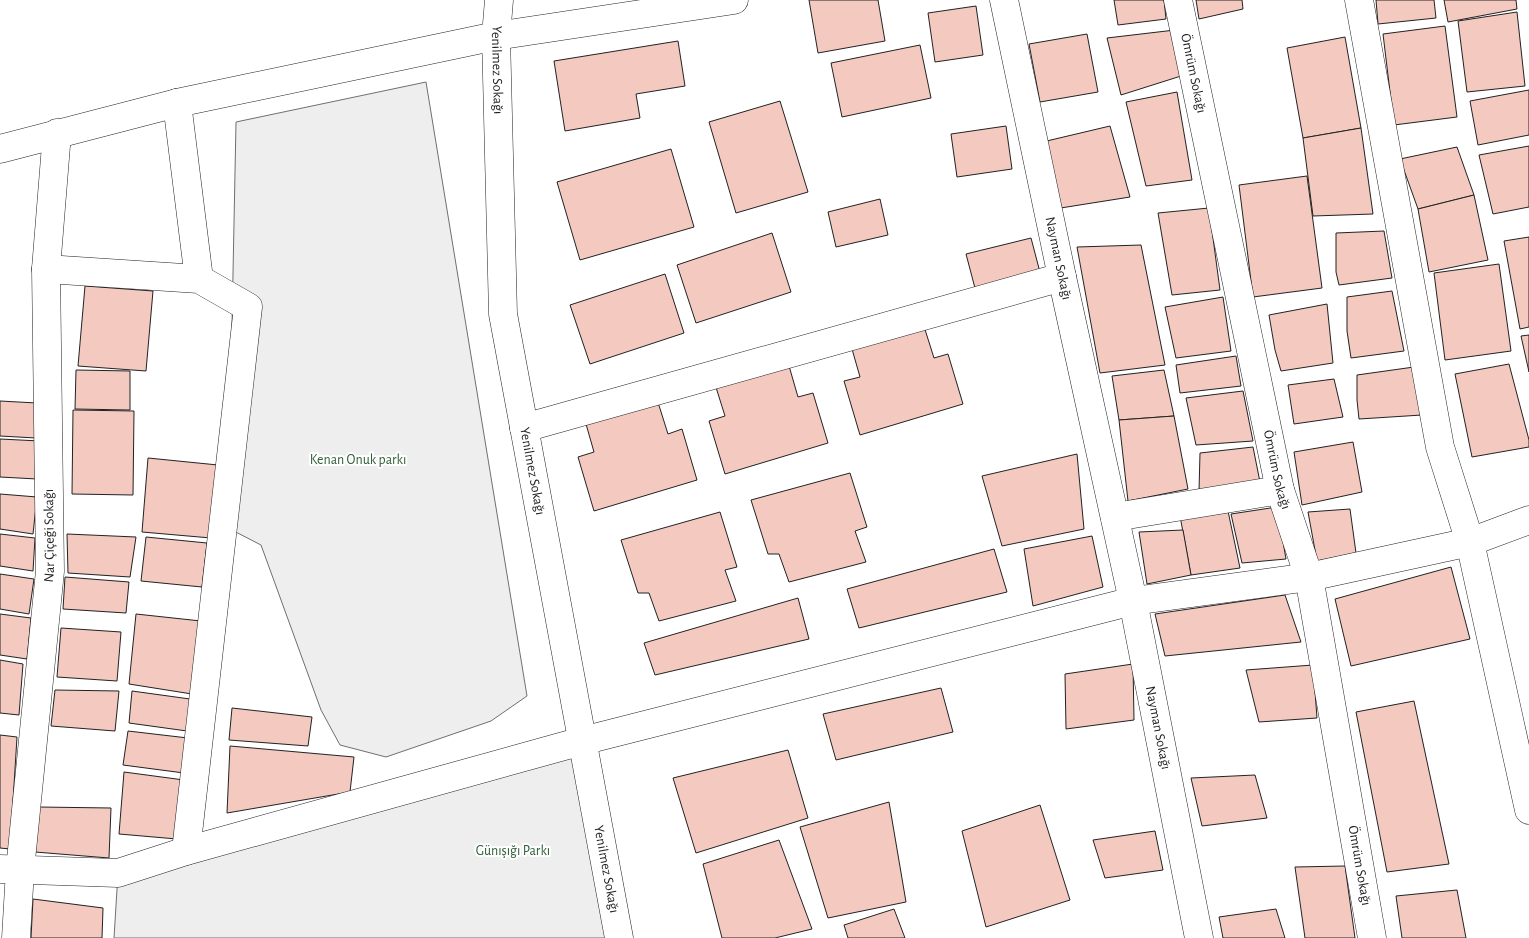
<svg xmlns="http://www.w3.org/2000/svg" width="1529" height="938" viewBox="0 0 1529 938" font-family="'Alegreya Sans',sans-serif">
  <style>
    .green { fill: #eee; stroke: #6f6f6f }
    .building { fill: #f3c9c0; stroke: #222 }
    .lines { fill: none; stroke-linecap: round; stroke-linejoin: round }
    .minor-casing { stroke: #222; stroke-width: 29 }
    .minor { stroke: #fff; stroke-width: 28 }
    .labels { text-anchor: middle; dominant-baseline: central; stroke-width: 4; stroke-linejoin: round; paint-order: stroke }
    .street-label { font-size: 14px; fill: #222; stroke: #fff }
    .park-label { font-size: 14px; fill: #2f5e38; stroke: #fff }
  </style>
  <rect width="100%" height="100%" fill="#fff"/>
  <g class="green">
    <path d="M426,82L527,696L491,721L386,757L340,745L321,710L261,545L228,528L236,122Z"/>
    <path d="M582,741L619,938H114L118,873Z"/>
  </g>
  <g class="building">
    <path d="M809,0H878L885,41L818,53Z"/>
    <path d="M1114,0H1164L1166,19L1118,25Z"/>
    <path d="M1196,0H1242L1243,9L1199,19Z"/>
    <path d="M1376,0H1434L1436,18L1378,24Z"/>
    <path d="M1444,0H1516L1517,9L1448,22Z"/>
    <path d="M976,6L983,55L935,62L928,13Z"/>
    <path d="M1517,12L1525,86L1467,92L1458,21Z"/>
    <path d="M1445,26L1457,117L1394,125L1383,34Z"/>
    <path d="M1175,30L1181,76L1121,95L1107,38Z"/>
    <path d="M1087,34L1098,92L1040,102L1029,44Z"/>
    <path d="M1345,37L1361,128L1303,138L1287,48Z"/>
    <path d="M678,41L685,86L636,94L640,118L565,131L554,61Z"/>
    <path d="M920,45L931,98L842,117L831,63Z"/>
    <path d="M1529,90V135L1478,145L1470,101Z"/>
    <path d="M1177,92L1192,180L1146,186L1126,102Z"/>
    <path d="M780,101L808,192L736,213L709,122Z"/>
    <path d="M1006,126L1012,169L957,177L951,134Z"/>
    <path d="M1110,126L1130,197L1048,210L1034,144Z"/>
    <path d="M1361,128L1373,214L1313,216L1303,138Z"/>
    <path d="M1529,146V207L1493,214L1479,155Z"/>
    <path d="M1457,147L1474,195L1418,209L1400,159Z"/>
    <path d="M671,149L694,227L580,260L557,182Z"/>
    <path d="M1307,176L1322,288L1253,297L1239,185Z"/>
    <path d="M1474,195L1488,260L1429,272L1418,209Z"/>
    <path d="M880,199L888,235L836,247L828,212Z"/>
    <path d="M1209,208L1220,290L1172,295L1158,213Z"/>
    <path d="M1384,231L1392,278L1339,285L1336,272V233Z"/>
    <path d="M772,233L791,292L696,323L677,265Z"/>
    <path d="M1529,237V327L1520,329L1504,241Z"/>
    <path d="M1031,238L1041,276L976,292L966,254Z"/>
    <path d="M1141,245L1165,365L1100,373L1077,247Z"/>
    <path d="M1499,264L1511,351L1445,360L1434,273Z"/>
    <path d="M665,274L684,333L590,364L570,305Z"/>
    <path d="M85,286L153,291L146,371L78,366Z"/>
    <path d="M1392,291L1404,351L1351,358L1347,331V297Z"/>
    <path d="M1223,297L1231,351L1176,358L1165,307Z"/>
    <path d="M1327,304L1333,363L1281,371L1275,350L1269,315Z"/>
    <path d="M922,320L934,358L948,354L963,404L860,435L844,381L860,377L850,342Z"/>
    <path d="M1529,335V372L1521,336Z"/>
    <path d="M1236,356L1241,386L1180,393L1176,365Z"/>
    <path d="M787,359L798,397L813,393L828,443L725,474L709,421L725,416L714,381Z"/>
    <path d="M1509,364L1529,440V447L1472,457L1455,374Z"/>
    <path d="M1414,367L1422,415L1359,419L1357,400V375Z"/>
    <path d="M76,370L130,371V410L75,409Z"/>
    <path d="M1164,370L1174,416L1119,420L1112,376Z"/>
    <path d="M1334,379L1343,417L1294,424L1288,385Z"/>
    <path d="M1243,391L1253,441L1196,445L1186,398Z"/>
    <path d="M656,396L668,434L682,429L697,480L594,511L578,457L594,452L584,417Z"/>
    <path d="M0,401L37,403L36,438L0,436Z"/>
    <path d="M73,410L134,411L133,495L72,494Z"/>
    <path d="M1174,416L1188,489L1128,501L1119,420Z"/>
    <path d="M0,439L40,441L37,479L0,477Z"/>
    <path d="M1353,442L1362,492L1302,505L1294,452Z"/>
    <path d="M1253,447L1260,482L1199,491L1200,453Z"/>
    <path d="M1077,454L1084,529L1002,546L982,476Z"/>
    <path d="M148,458L218,465L211,538L142,532Z"/>
    <path d="M850,473L867,527L855,531L866,562L789,582L779,554H768L751,500Z"/>
    <path d="M0,494L37,497L33,534L0,529Z"/>
    <path d="M1277,507L1286,559L1242,563L1231,514Z"/>
    <path d="M1350,509L1356,553L1317,561L1308,512Z"/>
    <path d="M1228,511L1240,568L1191,575L1180,516Z"/>
    <path d="M720,512L737,567L725,570L736,601L659,621L649,593H638L621,540Z"/>
    <path d="M1183,530L1191,575L1147,584L1139,532Z"/>
    <path d="M0,534L35,538L33,571L0,566Z"/>
    <path d="M67,534L136,537L130,577L68,573Z"/>
    <path d="M1092,536L1103,587L1033,606L1024,549Z"/>
    <path d="M146,537L207,543L202,587L141,581Z"/>
    <path d="M994,549L1007,592L859,628L847,589Z"/>
    <path d="M1451,567L1470,639L1351,666L1335,599Z"/>
    <path d="M0,574L34,579L29,614L0,609Z"/>
    <path d="M65,577L129,582L126,613L63,609Z"/>
    <path d="M1285,595L1301,642L1165,656L1155,614Z"/>
    <path d="M798,598L809,639L655,675L644,643Z"/>
    <path d="M0,614L31,618L27,659L0,655Z"/>
    <path d="M136,614L201,621L192,694L129,684Z"/>
    <path d="M61,628L121,632L117,681L57,677Z"/>
    <path d="M0,660L23,664L19,715L0,713Z"/>
    <path d="M1133,664L1134,720L1066,729L1065,674Z"/>
    <path d="M1313,665L1317,718L1259,722L1246,670Z"/>
    <path d="M941,688L953,732L836,760L823,714Z"/>
    <path d="M55,690L119,691L115,731L51,726Z"/>
    <path d="M132,691L190,699L187,731L129,723Z"/>
    <path d="M1414,701L1449,864L1387,872L1356,712Z"/>
    <path d="M232,708L312,717L308,746L229,740Z"/>
    <path d="M128,731L188,738L184,773L123,765Z"/>
    <path d="M0,735L17,737L10,849L0,848Z"/>
    <path d="M230,746L354,757L350,792L227,813Z"/>
    <path d="M788,750L808,818L696,853L673,778Z"/>
    <path d="M124,772L184,780L177,839L119,834Z"/>
    <path d="M1255,775L1267,818L1202,826L1191,778Z"/>
    <path d="M889,802L906,902L828,918L800,827Z"/>
    <path d="M1040,805L1070,900L986,927L962,831Z"/>
    <path d="M39,807L111,808L109,858L35,852Z"/>
    <path d="M1155,831L1163,870L1105,878L1093,840Z"/>
    <path d="M779,840L812,929L775,938H722L703,864Z"/>
    <path d="M1345,866L1355,938H1305L1295,867Z"/>
    <path d="M1457,890L1466,938H1402L1396,896Z"/>
    <path d="M33,899L103,908L102,938H31Z"/>
    <path d="M894,909L905,938H848L844,925Z"/>
    <path d="M1276,909L1285,938H1223L1219,917Z"/>
  </g>
  <g class="lines">
    <g class="minor-casing">
      <g id="minor">
        <path id="s1" d="M499,0L496,36L503,314L619,938"/>
        <path id="s2" d="M1004,0L1062,277L1133,601L1199,938"/>
        <path id="s3" d="M1178,0L1280,490L1309,577L1372,938"/>
        <path d="M1359,0L1440,447L1470,542L1529,810"/>
        <path d="M177,103L199,279"/>
        <path d="M0,149L177,103L496,36L734,0"/>
        <path d="M46,269L199,279L248,307L186,851"/>
        <path d="M524,428L1062,277"/>
        <path d="M1115,517L1280,490"/>
        <path d="M0,869L118,873L186,851L582,741L1133,601L1309,577L1470,542L1529,520"/>
        <path id="s4" d="M16,938L20,870L50,571L46,269L57,133"/>
      </g>
    </g>
    <use href="#minor" class="minor"/>
  </g>
  <g class="labels">
    <g class="street-label">
      <text stroke="none"><textPath href="#s1" startOffset="70">Yenilmez Sokağı</textPath></text>
      <text stroke="none"><textPath href="#s3" startOffset="75">Ömrüm Sokağı</textPath></text>
      <text stroke="none"><textPath href="#s2" startOffset="264">Nayman Sokağı</textPath></text>
      <text stroke="none"><textPath href="#s3" startOffset="480">Ömrüm Sokağı</textPath></text>
      <text stroke="none"><textPath href="#s1" startOffset="474">Yenilmez Sokağı</textPath></text>
      <text stroke="none"><textPath href="#s4" startOffset="404">Nar Çiçeği Sokağı</textPath></text>
      <text stroke="none"><textPath href="#s2" startOffset="744">Nayman Sokağı</textPath></text>
      <text stroke="none"><textPath href="#s3" startOffset="885">Ömrüm Sokağı</textPath></text>
      <text stroke="none"><textPath href="#s1" startOffset="879">Yenilmez Sokağı</textPath></text>
    </g>
    <g class="park-label">
      <text x="358" y="460">Kenan Onuk parkı</text>
      <text x="513" y="851">Günışığı Parkı</text>
    </g>
  </g>
</svg>
